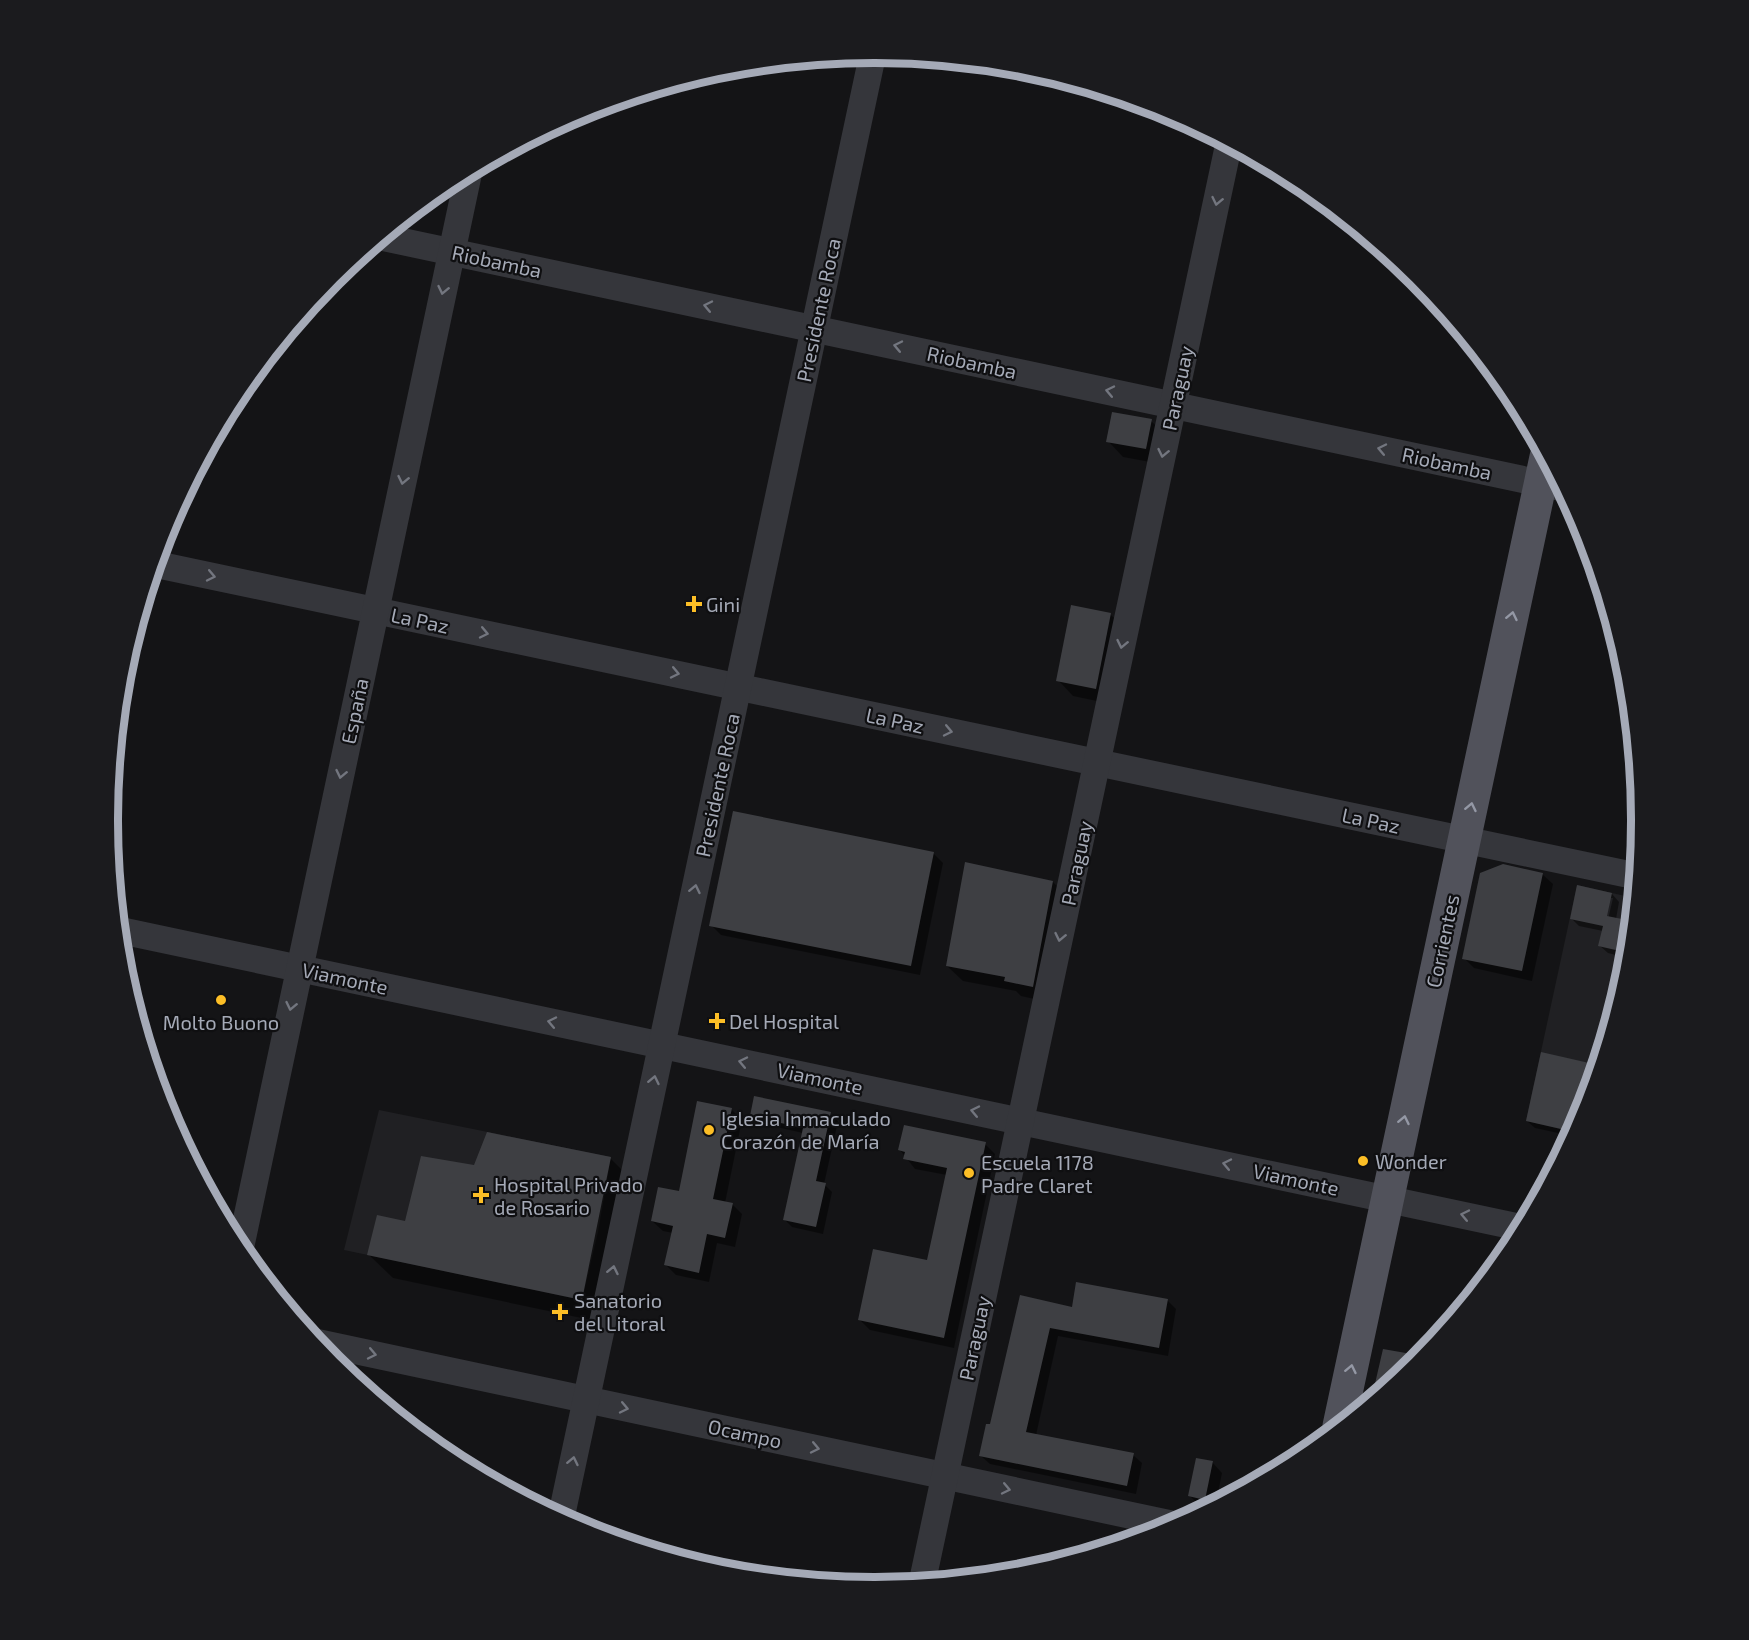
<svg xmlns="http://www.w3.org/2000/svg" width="1749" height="1640" viewBox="0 0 1749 1640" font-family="'Exo 2',sans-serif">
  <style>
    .built { fill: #202023 }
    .shadow { fill: #0007; fill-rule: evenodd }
    .building { fill: #3e3f43 }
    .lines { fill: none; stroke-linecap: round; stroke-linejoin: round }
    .minor { stroke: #35363b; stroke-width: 27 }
    .major { stroke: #51525b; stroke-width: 33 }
    .oneway { stroke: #73767f }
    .oneway2 { stroke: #9498a5 }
    .poi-dot { fill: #fcbe26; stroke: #0f0f11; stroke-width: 2 }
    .labels { text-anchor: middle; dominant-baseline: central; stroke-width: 4.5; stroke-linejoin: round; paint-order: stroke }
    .street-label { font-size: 20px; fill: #a5aab7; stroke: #0f0f11 }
    .poi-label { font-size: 20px; fill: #a5aab7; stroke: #0f0f11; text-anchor: start }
    .rim { fill: none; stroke: #a5aab7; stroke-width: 8 }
  </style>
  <rect width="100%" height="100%" fill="#141416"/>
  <g class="built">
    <path d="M1577,885L1634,898L1627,970L1583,1114L1574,1132L1526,1121Z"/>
    <path d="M379,1110L611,1157L598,1232L582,1300L344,1250Z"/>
  </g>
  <g class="shadow">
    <path d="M1479,353L1501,380L1492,378L1477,362Z"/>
    <path d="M1151,421L1167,436L1161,464L1123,457L1108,441Z"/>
    <path d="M1073,607L1111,615L1126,630L1111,704L1073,696L1058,680Z"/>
    <path d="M933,853L943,863L920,975L721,935L711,925Z"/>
    <path d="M1542,874L1553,884L1532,981L1474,968L1464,958Z"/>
    <path d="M1053,882L1068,898L1048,1002L1021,996L1016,991L963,981L947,966Z"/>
    <path d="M1578,887L1612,894L1619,902L1616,919L1632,923L1628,958L1608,953L1600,946L1603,931L1579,926L1571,918ZM1610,898H1613L1607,924L1604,923Z"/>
    <path d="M1542,1054L1598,1065L1583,1114L1572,1136L1535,1128L1527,1121Z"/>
    <path d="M731,1109L742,1120L725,1203L732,1204L742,1214L735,1247L717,1243L709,1282L676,1275L666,1265L673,1233L663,1231L652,1221L680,1192Z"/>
    <path d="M830,1114L838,1121L824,1184L832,1192L823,1234L792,1227L784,1219L803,1133L759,1123L751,1116Z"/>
    <path d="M985,1144L995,1154L954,1348L870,1330L860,1320L928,1262L947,1175L915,1169L900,1150Z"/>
    <path d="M611,1159L634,1182L605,1323L393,1278L369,1255L406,1222Z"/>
    <path d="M1021,1297L1073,1309L1167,1300L1176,1309L1168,1356L1058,1336L1036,1435L1133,1455L1142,1463L1136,1494L990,1464L981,1456L992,1426Z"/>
    <path d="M1422,1357L1417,1363L1373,1399Z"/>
    <path d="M1212,1462L1222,1473L1216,1503L1208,1508L1200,1506L1190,1496Z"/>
  </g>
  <g class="building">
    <path d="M1112,412L1152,419L1146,449L1106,442Z"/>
    <path d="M1071,605L1111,613L1096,689L1056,681Z"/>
    <path d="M733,811L934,852L911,966L709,926Z"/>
    <path d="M965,862L1053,881L1033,987L1004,981L1005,977L946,966Z"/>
    <path d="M1503,864L1543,873L1522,971L1462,959L1480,873Z"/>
    <path d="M1577,885L1612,893L1607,916L1632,921L1629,953L1598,946L1603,926L1570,919Z"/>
    <path d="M1541,1052L1598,1065L1583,1114L1574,1132L1526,1121Z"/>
    <path d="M754,1096L831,1112L816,1181L826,1183L816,1227L783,1220L803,1128L750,1116Z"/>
    <path d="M697,1101L732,1108L713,1199L733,1203L725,1238L707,1234L699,1273L664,1265L673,1226L651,1221L658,1187L679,1191Z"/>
    <path d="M904,1125L986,1142L944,1338L858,1320L873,1249L927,1260L947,1168L903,1159L905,1152L898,1150Z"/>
    <path d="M487,1132L611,1157L582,1300L367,1255L377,1215L405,1221L421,1156L474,1165Z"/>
    <path d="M1076,1282L1168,1299L1159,1348L1050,1328L1026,1432L1134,1453L1127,1486L979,1456L986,1424H990L1020,1295L1072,1307Z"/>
    <path d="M1383,1349L1423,1356L1371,1401Z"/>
    <path d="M1196,1458L1213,1461L1205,1500L1188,1496Z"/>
  </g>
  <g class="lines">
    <g class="minor">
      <path d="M381,237L1563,488"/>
      <path d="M154,564L1636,876"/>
      <path d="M118,930L1523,1228"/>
      <path d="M240,1250L469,171"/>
      <path d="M315,1342L1176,1525"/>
      <path d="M561,1518L873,53"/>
      <path d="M922,1583L1229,143"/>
    </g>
    <path class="major" d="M1339,1426L1546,457"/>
  </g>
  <defs><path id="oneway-chevron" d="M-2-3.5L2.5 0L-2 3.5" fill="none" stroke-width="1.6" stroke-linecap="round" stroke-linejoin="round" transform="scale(1.5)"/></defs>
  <g class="oneway">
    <use href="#oneway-chevron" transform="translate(1217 201) rotate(102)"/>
    <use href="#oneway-chevron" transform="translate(443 290) rotate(102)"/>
    <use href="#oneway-chevron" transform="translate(708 306) rotate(-168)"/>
    <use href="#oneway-chevron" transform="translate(898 346) rotate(-168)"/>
    <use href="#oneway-chevron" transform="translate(1110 391) rotate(-168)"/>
    <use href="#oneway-chevron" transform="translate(1382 449) rotate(-168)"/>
    <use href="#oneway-chevron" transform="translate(1163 453) rotate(102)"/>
    <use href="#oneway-chevron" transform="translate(403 480) rotate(102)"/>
    <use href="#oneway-chevron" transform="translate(211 576) rotate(12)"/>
    <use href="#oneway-chevron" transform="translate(484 633) rotate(12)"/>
    <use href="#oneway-chevron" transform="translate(1122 644) rotate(102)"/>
    <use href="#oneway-chevron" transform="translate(675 673) rotate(12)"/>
    <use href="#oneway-chevron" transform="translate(948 731) rotate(12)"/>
    <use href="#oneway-chevron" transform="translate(341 774) rotate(102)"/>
    <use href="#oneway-chevron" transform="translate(695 889) rotate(-78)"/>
    <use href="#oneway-chevron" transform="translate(1060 937) rotate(102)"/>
    <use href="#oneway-chevron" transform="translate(291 1006) rotate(102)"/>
    <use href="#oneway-chevron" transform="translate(552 1022) rotate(-168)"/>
    <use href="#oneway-chevron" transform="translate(743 1062) rotate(-168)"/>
    <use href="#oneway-chevron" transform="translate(654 1080) rotate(-78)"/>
    <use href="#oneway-chevron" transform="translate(975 1111) rotate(-168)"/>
    <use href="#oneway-chevron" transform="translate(1227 1164) rotate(-168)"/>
    <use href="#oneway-chevron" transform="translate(1465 1215) rotate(-168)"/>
    <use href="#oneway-chevron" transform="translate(613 1270) rotate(-78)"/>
    <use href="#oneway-chevron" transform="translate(372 1354) rotate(12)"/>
    <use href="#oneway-chevron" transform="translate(624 1408) rotate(12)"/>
    <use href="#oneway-chevron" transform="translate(815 1448) rotate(12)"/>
    <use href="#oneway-chevron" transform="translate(573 1461) rotate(-78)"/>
    <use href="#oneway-chevron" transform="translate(1006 1489) rotate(12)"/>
  </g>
  <g class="oneway2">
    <use href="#oneway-chevron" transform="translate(1512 616) rotate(-78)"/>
    <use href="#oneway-chevron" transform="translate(1471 807) rotate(-78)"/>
    <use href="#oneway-chevron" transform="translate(1404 1120) rotate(-78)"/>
    <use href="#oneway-chevron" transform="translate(1351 1369) rotate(-78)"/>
  </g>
  <g class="poi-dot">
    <path d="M691 595h6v6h6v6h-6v6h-6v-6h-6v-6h6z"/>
    <circle cx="221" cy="1000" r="6"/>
    <path d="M714 1012h6v6h6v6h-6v6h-6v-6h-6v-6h6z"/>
    <circle cx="709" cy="1130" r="6"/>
    <circle cx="1363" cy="1161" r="6"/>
    <circle cx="969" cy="1173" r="6"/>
    <path d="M478 1186h6v6h6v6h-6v6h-6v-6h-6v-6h6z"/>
    <path d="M557 1303h6v6h6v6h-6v6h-6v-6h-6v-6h6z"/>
  </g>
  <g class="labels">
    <g class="street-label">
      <text transform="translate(497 261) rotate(12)">Riobamba</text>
      <text transform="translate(818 310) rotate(-78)">Presidente Roca</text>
      <text transform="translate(972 362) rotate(12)">Riobamba</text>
      <text transform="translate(1177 388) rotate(-78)">Paraguay</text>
      <text transform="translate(1447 463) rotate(12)">Riobamba</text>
      <text transform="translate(420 620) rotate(12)">La Paz</text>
      <text transform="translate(354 711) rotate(-78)">España</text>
      <text transform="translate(895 720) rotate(12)">La Paz</text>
      <text transform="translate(717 785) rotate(-78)">Presidente Roca</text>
      <text transform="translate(1371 820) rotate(12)">La Paz</text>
      <text transform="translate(1076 863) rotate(-78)">Paraguay</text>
      <text transform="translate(1442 941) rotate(-78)">Corrientes</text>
      <text transform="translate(345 978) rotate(12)">Viamonte</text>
      <text transform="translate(820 1078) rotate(12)">Viamonte</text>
      <text transform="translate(1296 1179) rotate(12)">Viamonte</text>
      <text transform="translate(974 1338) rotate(-78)">Paraguay</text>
      <text transform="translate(745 1433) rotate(12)">Ocampo</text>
    </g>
    <g class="poi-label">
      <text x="706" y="604">Gini</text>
      <text x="729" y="1021">Del Hospital</text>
      <text x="221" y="1022" text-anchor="middle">Molto Buono</text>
      <text x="721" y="1118">Iglesia Inmaculado<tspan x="721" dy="23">Corazón de María</tspan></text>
      <text x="1375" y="1161">Wonder</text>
      <text x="981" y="1162">Escuela 1178<tspan x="981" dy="23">Padre Claret</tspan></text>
      <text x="494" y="1184">Hospital Privado<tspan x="494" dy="23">de Rosario</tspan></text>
      <text x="574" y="1300">Sanatorio<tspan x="574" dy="23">del Litoral</tspan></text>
    </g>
  </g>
  <path d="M0 0H1749V1640H0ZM874 63H875A756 756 0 0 1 1631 819V821A756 756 0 0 1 875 1577H874A756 756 0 0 1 118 821V819A756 756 0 0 1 874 63Z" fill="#1b1b1e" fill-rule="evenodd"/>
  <path class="rim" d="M874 63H875A756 756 0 0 1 1631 819V821A756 756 0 0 1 875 1577H874A756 756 0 0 1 118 821V819A756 756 0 0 1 874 63Z"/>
</svg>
